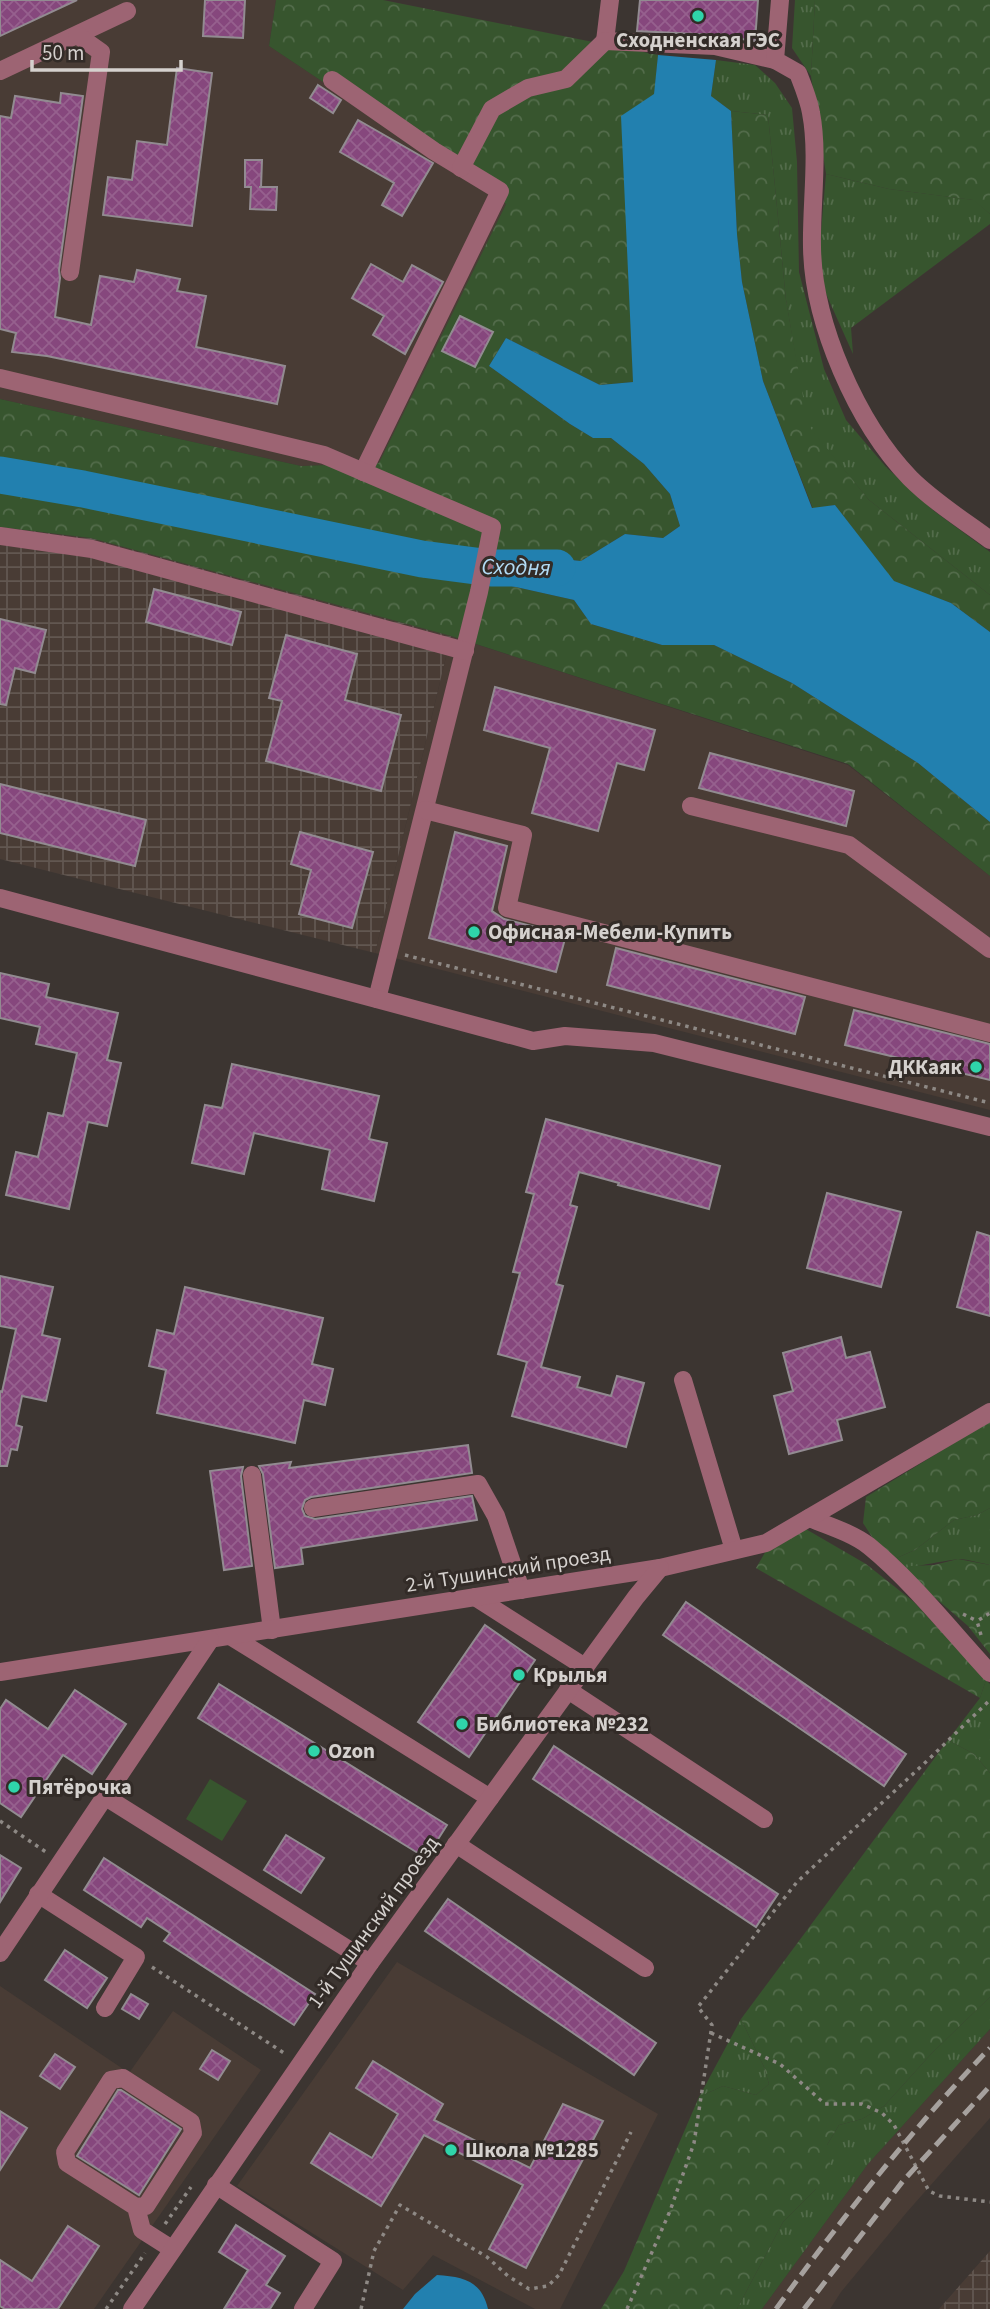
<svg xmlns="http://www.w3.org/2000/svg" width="990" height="2309" viewBox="0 0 990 2309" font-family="'Source Sans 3',sans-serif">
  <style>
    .built { fill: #493c35 }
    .industrial { fill: url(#industrial-grid) }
    .grass { fill: url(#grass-tufts) }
    .forest { fill: url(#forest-crowns) }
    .park { fill: #37552e }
    .water { fill: #2280af }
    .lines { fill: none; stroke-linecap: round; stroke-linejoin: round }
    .river { stroke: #2280af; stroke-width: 37 }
    .building { fill: url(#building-cross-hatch); stroke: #928b91; stroke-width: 2 }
    .path { stroke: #8e8985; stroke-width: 3.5; stroke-dasharray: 3.5 5; stroke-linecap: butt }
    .minor { stroke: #9d6473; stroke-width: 18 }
    .rail { stroke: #a6a19e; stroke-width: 5; stroke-dasharray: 14 7; stroke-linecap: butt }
    .poi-dot { fill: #2fd4aa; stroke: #322b27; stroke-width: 2.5 }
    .labels { text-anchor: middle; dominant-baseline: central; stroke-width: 6; stroke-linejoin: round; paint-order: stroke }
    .poi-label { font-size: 21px; font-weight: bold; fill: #d5d1ce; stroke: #322b27; text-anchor: start }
    .street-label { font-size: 21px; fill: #d5d1ce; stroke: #322b27 }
    .water-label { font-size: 23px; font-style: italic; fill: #b2dbf5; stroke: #322b27 }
  </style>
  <defs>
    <pattern id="industrial-grid" width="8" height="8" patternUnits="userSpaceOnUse" patternTransform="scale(1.75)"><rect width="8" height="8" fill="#493c35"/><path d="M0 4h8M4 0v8" fill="none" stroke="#625751"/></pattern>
    <pattern id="grass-tufts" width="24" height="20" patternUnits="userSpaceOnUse" patternTransform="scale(1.75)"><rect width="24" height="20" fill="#37552e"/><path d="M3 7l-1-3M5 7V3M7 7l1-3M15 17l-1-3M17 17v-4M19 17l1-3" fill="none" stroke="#536c4b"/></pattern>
    <pattern id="forest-crowns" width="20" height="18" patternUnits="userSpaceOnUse" patternTransform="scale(1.75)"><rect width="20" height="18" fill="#37552e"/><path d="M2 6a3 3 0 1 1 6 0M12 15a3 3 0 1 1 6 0" fill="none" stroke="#536c4b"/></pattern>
    <pattern id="building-cross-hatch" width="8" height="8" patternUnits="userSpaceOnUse" patternTransform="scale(1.75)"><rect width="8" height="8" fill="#86477d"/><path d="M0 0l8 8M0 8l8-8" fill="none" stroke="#96608e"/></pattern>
  </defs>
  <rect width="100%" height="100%" fill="#3c3531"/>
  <g class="built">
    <path d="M0,0H276L269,46L506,204L379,464L301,466L0,399Z"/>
    <path d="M451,636L848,765L990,876V1110L375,953Z"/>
    <path d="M397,1962L658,2114L560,2309H535L433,2255L403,2290L237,2186Z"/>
    <path d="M0,1986L129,2073L173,2011L261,2070L94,2309H0Z"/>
    <path d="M990,2029V2118L907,2212L841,2292L830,2309H762L868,2164Z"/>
  </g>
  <g class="industrial">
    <path d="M0,527L91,538L451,636L375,953L0,859Z"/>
    <path d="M990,2251V2309H939Z"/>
  </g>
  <g class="grass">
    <path d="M795,0H815L811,76L792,48Z"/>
    <path d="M716,60L755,65L775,83L792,108L797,162L799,272L824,369L846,420L886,467L934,511L990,552V595L869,500L807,425L786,300L768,115L731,111L711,96Z"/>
    <path d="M826,174L889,189L974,200L990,214V224L851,328L853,354L823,287L820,243Z"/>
    <path d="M990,1508V1565C980,1563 970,1560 961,1559C954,1559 908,1567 903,1570L892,1560L915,1550L954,1520L977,1515Z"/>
    <path d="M986,1680L990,1684V1773L974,1754L948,1740L980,1698Z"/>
    <path d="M990,1997V2029L868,2164L762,2309H737L783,2222L816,2189L827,2145L839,2125L862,2119L884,2106L932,2053Z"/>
    <path d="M741,2019L764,2067L769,2084L756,2095L723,2086L699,2097Z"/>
  </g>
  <g class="forest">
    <path d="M276,0H383L658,55L632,334L633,382L600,385L506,338L489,366L570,424L593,438H611L644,464L670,494L680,526L663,538L625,534L581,561L509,553L507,585L574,600L591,624L662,645H714L792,683L918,763L990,822V876L848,764L451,636L91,538L0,527V399L301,466L379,463L506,204L269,46Z"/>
    <path d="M815,0H990V214L973,200L889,189L826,174L811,76Z"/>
    <path d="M731,111L768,115L786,300L808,425L869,500L990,595V632L951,603L894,582L835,505L813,509L763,381L742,282L737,234Z"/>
    <path d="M990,1421V1508L977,1515L954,1520L915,1550L892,1560L876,1543L863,1523L866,1497Z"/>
    <path d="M804,1528L866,1564L914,1602L986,1680L980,1698L756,1568L767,1549Z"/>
    <path d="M958,1559L990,1565V1654L968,1626L903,1570L910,1566L934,1565Z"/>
    <path d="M948,1740L974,1754L990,1773V1997L932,2053L884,2106L862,2119L839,2125L827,2145L831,2170L816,2189L783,2222L737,2309H601L624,2271L699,2097L723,2086L756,2095L769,2084L764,2067L741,2019Z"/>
  </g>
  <path class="park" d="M210,1779L247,1801L222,1841L186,1819Z"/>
  <g class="water">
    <path d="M658,55L716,60L711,96L731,111L737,234L742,282L763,381L812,508L835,505L894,581L951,603L990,632V822L918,763L792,683L714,645H662L591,624L574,600L507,585L508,553L581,561L625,534L663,538L680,526L670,494L644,464L611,438H593L570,424L489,366L506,338L600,385L633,382L621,116L654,94Z"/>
    <path d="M437,2275C463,2277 481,2280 488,2309H403L415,2294Z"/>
  </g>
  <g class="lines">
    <path class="river" d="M0,475L83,489L422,559L491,568H557"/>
  </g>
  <g class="building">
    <path d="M0,0H77L0,36Z"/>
    <path d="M205,0H245L243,38L203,36Z"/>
    <path d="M640,0H758L755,41L716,35L637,31Z"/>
    <path d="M177,68L212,73L192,226L103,215L108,177L132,180L137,141L167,145Z"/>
    <path d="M318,85L341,100L333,113L310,98Z"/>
    <path d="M61,93L83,96L59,270L60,278L55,317L91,325L100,276L134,282L137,270L180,279L177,291L206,296L196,347L285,366L277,404L47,356L12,352L16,333L0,329V116L11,118L15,96L60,103Z"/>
    <path d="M358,120L433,163L402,216L382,205L394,183L340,152Z"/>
    <path d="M245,160H262L261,187H259H277L276,210L250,209L251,187H245Z"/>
    <path d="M371,264L403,282L412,265L443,282L405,354L373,335L384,316L352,298Z"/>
    <path d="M460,316L493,332L475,367L442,351Z"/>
    <path d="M154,589L241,612L232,645L146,622Z"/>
    <path d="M0,619L46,630L35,673L15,668L6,705L0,704Z"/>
    <path d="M286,635L357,654L345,700L401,715L381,791L266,761L282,701L269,698Z"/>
    <path d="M495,687L655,730L644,770L617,763L598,831L532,813L550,748L484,730Z"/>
    <path d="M710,753L854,791L846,826L699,788Z"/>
    <path d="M0,784L146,820L135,866L0,833Z"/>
    <path d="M300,832L373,852L352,928L299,914L311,870L291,864Z"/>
    <path d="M455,832L507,846L492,911L504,919L566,935L556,972L429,938Z"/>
    <path d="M616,948L805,997L795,1034L607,985Z"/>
    <path d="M0,973L49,984L46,997L118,1013L107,1060L121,1063L107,1126L88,1122L69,1209L6,1195L16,1152L38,1157L48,1113L63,1116L77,1053L36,1044L40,1027L0,1018Z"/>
    <path d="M854,1010L990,1044V1080L845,1045Z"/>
    <path d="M232,1064L379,1096L369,1139L387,1143L374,1201L322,1189L330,1150L254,1133L244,1174L192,1163L205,1105L222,1108Z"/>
    <path d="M546,1119L720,1166L709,1209L618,1185L619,1183L579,1172L570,1205L577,1207L556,1284L563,1286L541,1367L580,1377L577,1387L611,1396L617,1376L644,1383L626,1447L512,1416L527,1362L498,1354L520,1273L513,1272L534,1194L526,1192Z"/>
    <path d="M827,1193L901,1212L881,1287L807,1268Z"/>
    <path d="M977,1232L990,1236V1316L957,1307Z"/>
    <path d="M0,1276L53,1287L42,1335L60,1339L46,1401L22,1396L16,1425L22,1427L17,1450L11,1449L7,1466H0V1391L2,1392L16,1329L0,1326Z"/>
    <path d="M185,1287L323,1318L312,1364L333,1369L325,1405L304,1400L295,1443L157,1413L166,1370L149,1366L157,1330L174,1334Z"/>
    <path d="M841,1337L846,1358L870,1352L885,1407L837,1420L842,1440L789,1454L774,1396L793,1391L783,1353Z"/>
    <path d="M468,1445L472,1473L311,1497L305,1500L302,1509L305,1516L315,1519L472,1496L477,1520L301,1548L303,1564L275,1568L263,1474L259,1466L291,1462L289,1468Z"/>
    <path d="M243,1467L241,1476L252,1566L224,1570L210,1471Z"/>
    <path d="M686,1602L906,1754L884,1786L663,1635Z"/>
    <path d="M485,1625L535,1660L469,1757L418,1722Z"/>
    <path d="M219,1684L447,1825L426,1858L198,1718Z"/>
    <path d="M75,1690L126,1724L92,1774L63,1755L21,1817L0,1803V1709L6,1700L48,1729Z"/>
    <path d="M554,1746L778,1894L756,1927L533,1779Z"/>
    <path d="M286,1835L324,1858L301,1893L264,1870Z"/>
    <path d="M0,1855L21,1868L0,1902Z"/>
    <path d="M104,1858L315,1994L294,2025L164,1941L170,1933L147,1918L141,1927L84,1890Z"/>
    <path d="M448,1899L656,2043L634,2075L425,1931Z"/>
    <path d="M65,1950L107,1978L87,2008L45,1980Z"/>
    <path d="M131,1994L148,2004L139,2019L122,2009Z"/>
    <path d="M212,2050L230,2061L218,2080L200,2069Z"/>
    <path d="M55,2054L75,2067L60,2089L40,2076Z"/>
    <path d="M373,2061L443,2104L434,2120L530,2168L563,2104L603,2121L526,2268L489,2249L523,2185L424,2135L381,2206L311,2163L330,2133L372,2158L398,2114L356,2088Z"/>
    <path d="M118,2090H121L181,2129L139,2195L77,2156Z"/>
    <path d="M0,2111L27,2128L0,2170Z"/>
    <path d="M236,2225L285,2256L266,2285L280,2293L270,2309H224L248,2270L219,2252Z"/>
    <path d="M68,2226L99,2246L58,2309H5L0,2306V2260L32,2281Z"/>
  </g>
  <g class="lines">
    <g class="path">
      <path d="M405,955L990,1103"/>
      <path d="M963,1614L977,1621"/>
      <path d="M981,1635L977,1621L990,1613"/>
      <path d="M0,1821L46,1852"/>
      <path d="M152,1967L284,2053L283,2055"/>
      <path d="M711,2033L780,2064L825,2104H862L882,2113L894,2125L929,2191L940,2196L990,2202"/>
      <path d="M165,2224L191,2187"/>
      <path d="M106,2309L145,2253"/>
      <path d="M361,2309L374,2251L400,2205L487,2257L508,2276L529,2289L548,2286L559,2275L631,2132"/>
      <path d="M627,2309L670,2211L694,2143L712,2025L698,2007L797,1882L929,1759L990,1700"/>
    </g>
    <g class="minor">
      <path d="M610,0L605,41L715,46L775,60"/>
      <path d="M780,0L775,60L798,73C803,86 809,100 811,113C819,154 811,205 812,247C813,323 857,423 910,478C934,502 963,520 990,540"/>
      <path d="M0,71L127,11"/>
      <path d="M332,80L434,151L500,191L363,472"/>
      <path d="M461,168L492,109L528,88L566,79L605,41"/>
      <path d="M70,272L101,52L77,35"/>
      <path d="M0,378L324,455L492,527L479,592L377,999"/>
      <path d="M0,536L92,549L465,651"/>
      <path d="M691,806L849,845L990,949"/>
      <path d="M425,810L523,835L507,908L990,1033"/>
      <path d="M0,898L533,1041L565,1036L654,1043L990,1127"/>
      <path d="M683,1380L734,1550"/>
      <path d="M252,1475L272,1630"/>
      <path d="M313,1508L478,1484L496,1516L521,1590"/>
      <path d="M809,1518C829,1526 852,1533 869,1546C912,1581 952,1632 990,1673"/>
      <path d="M475,1597L585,1667"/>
      <path d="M232,1637L490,1798"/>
      <path d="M0,1672L660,1568L766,1543L990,1412"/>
      <path d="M568,1690L764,1819"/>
      <path d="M104,1796L370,1963"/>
      <path d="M456,1844L645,1968"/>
      <path d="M38,1894L136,1957L105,2008"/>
      <path d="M0,1953L210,1640"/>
      <path d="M216,2185L333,2261L303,2309"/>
      <path d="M136,2207L146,2206L193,2133L191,2122L123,2078L111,2080L65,2152L67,2163L136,2207L142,2230L172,2249"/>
      <path d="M132,2309L370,1963L636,1597L660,1568"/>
    </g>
    <g class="rail">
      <path d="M776,2309C842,2218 912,2129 990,2048"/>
      <path d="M804,2309L903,2181L990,2086"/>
    </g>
  </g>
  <g class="poi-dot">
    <circle cx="698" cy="16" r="7"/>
    <circle cx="474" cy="932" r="7"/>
    <circle cx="976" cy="1067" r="7"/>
    <circle cx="519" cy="1675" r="7"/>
    <circle cx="462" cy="1724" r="7"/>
    <circle cx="314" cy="1751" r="7"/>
    <circle cx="14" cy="1787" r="7"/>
    <circle cx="451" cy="2150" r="7"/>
  </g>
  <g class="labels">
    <g class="poi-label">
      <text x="698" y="40" text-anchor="middle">Сходненская ГЭС</text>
      <text x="488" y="932">Офисная-Мебели-Купить</text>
      <text x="962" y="1067" text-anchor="end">ДККаяк</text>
      <text x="533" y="1675">Крылья</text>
      <text x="476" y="1724">Библиотека №232</text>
      <text x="328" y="1751">Ozon</text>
      <text x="28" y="1787">Пятёрочка</text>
      <text x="465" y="2150">Школа №1285</text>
    </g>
    <g class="street-label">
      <text transform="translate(508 1569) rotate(-9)">2-й Тушинский проезд</text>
      <text transform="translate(373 1922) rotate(-54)">1-й Тушинский проезд</text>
    </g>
    <g class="water-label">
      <text transform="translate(516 567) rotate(1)">Сходня</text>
    </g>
  </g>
  <path d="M32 60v10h149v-10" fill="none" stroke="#d5d1ce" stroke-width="3.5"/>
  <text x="42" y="60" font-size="21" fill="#d5d1ce" stroke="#322b27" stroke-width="5" paint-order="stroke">50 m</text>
</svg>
